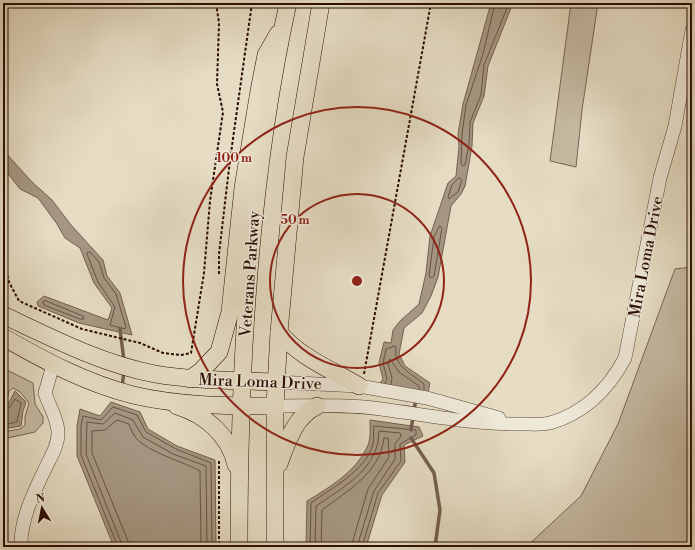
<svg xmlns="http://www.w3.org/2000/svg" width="695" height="550" viewBox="0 0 695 550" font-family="'Libre Bodoni',serif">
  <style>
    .green { fill: #c5b9a2; stroke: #786352 }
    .water { fill: #a59681; stroke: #745f4e }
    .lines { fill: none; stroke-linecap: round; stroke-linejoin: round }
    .shore { stroke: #685242; stroke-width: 1 }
    .stream { stroke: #745f4e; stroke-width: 3.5 }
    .minor-casing { stroke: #594132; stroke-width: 14 }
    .major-casing { stroke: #2a0d02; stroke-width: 18 }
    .path { stroke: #2a0d02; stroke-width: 2; stroke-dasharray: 3 2; stroke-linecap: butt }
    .minor { stroke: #eee8d8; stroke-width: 13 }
    .major { stroke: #e5dcc3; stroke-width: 17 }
    .ring { fill: none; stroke: #8f2418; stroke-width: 2 }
    .labels { text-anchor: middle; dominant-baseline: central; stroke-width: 3; stroke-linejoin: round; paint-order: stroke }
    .street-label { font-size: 16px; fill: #2a0d02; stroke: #eee8d8 }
    .centre { fill: #8f2418; stroke: #eee8d8; stroke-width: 2 }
    .ring-label { font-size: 12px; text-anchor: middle; font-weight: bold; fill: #8f2418; stroke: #eee8d8; stroke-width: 3; stroke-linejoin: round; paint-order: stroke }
  </style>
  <rect width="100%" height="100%" fill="#e5dcc3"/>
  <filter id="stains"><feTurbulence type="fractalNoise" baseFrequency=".005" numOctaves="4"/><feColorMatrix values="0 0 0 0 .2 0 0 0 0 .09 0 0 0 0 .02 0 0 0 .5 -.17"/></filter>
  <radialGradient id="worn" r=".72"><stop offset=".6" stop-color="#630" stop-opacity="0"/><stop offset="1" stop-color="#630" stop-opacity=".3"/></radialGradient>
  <g class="green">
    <path d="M571,3H598L582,110L576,167L550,161Z"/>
    <path d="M692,267V547H526L581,496L618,424L675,269Z"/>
    <path d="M3,368L33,383L35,404L43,417V423L35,432L3,439V432L20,429L25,425V417L29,403L20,392L13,388L9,391L7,400L3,405Z"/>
  </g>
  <g class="water">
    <path d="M491,3H513L488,66L484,96L473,123L472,146L465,186L461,194L451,206L438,277L431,296L422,313L404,328L399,354L405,366L430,383L426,402L373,394L383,379L379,363L384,342L391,343L393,330L400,321L419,304L426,273L430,236L448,183L456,176L459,146L458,134L463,104Z"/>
    <path d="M3,150L32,182L52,200L71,225L103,260L107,276L120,293L132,335L79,323L38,306L37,302L44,296L108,320L112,308L94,283L80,248L65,238L57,224L38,198L20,189L3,167Z"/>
    <path d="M15,391L26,402L23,411L21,426L3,429V406H7Z"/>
    <path d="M111,402L140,412L148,429L177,446L215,460L216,547H114L77,456V426L80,409L100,416Z"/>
    <path d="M370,420L419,427L423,436L404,445L405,462L382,495L366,547H306L307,501C330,487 357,471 368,445C371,438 370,427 370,420Z"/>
  </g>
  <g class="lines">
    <g class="shore">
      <path d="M495,3L483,54L466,105L462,134L461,164L463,166L465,165L469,145L470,122L481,95L484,65L509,3"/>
      <path d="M459,178L462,180L458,192L449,199L448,197L452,185Z"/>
      <path d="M440,226L442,228L434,276L431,278L429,276L434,237Z"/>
      <path d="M88,252H90L99,262L104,278L116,294L126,327L125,329L110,325L115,307L98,282L87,254Z"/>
      <path d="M46,301L83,316L84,319H80L44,305L43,302Z"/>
      <path d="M385,383L387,379L383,363L386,349L395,346L396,348C393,366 412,374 424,384V390"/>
      <path d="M391,384L392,378L388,363L390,359L399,372L419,386V389"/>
      <path d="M3,410L9,408L15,399L21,403L17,422L3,425"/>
      <path d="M118,547L81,455V426L83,416L101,420L113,407L137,415L146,432L176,449L211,463L212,547"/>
      <path d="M123,547L86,454L87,422L103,424L115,413L133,420L143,437L173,454L206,466L207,547"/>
      <path d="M129,547L128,541L92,453V431L105,430L117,420L129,424C131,429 133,434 136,438C148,452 184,462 200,471L201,547"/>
      <path d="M310,547L311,503C331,488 366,471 373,444C374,438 373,431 374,426L416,430V435L400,444L401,461L378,493L362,547"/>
      <path d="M315,547L316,506C339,490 369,474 377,446C379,442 378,436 379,431L400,433L401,436L395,444V459L374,491L357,547"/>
      <path d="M321,547L322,510C347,491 380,473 384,438H388L389,457L368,489L351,547"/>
    </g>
    <g class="stream">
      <path d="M120,329L124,361"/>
      <path d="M122,387L124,371"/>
      <path d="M411,430L416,398"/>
      <path d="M411,438L434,473L440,510L435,547"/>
    </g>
    <g class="minor-casing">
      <g id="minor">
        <path d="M276,382L359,386L427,398L499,418"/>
        <path d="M275,406C310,406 345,404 381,409C428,415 475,425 522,424C531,424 541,425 550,423C585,413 608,390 625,358L660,178L675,126L692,30"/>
        <path d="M21,547C20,521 33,494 44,471C50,458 59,445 58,431C57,417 49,406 45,393L53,365"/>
      </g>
    </g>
    <g class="major-casing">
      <g id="major">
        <path d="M3,315C52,338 102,364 155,374C195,381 236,380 276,382"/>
        <path d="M279,332C299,357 332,370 359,386"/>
        <path d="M3,337C45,361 86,383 133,395C179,406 228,406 275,406"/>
        <path d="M190,379L201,371L219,352L230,312L243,188L259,91L266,55L278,34"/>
        <path d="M177,406C206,415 229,435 236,465"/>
        <path d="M279,464C287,442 295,416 317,406"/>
        <path d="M239,547C239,365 249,181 288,3"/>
        <path d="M275,547V406L279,332L295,157L321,3"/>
      </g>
    </g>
    <g class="path">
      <path d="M3,261L9,282L19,301L82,329L140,343L163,353L181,355L191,353L204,273L210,201L223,112L217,84L219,23L216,3"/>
      <path d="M219,274V254L230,160L252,3"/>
      <path d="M364,374L431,3"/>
      <path d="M219,461V547"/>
    </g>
    <use href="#minor" class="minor"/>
    <use href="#major" class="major"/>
  </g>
  <g class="ring">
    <circle cx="357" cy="281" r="87"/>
    <circle cx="357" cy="281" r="174"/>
  </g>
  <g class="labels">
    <g class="street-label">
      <text transform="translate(646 257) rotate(-79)">Mira Loma Drive</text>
      <text transform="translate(250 274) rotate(-86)">Veterans Parkway</text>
      <text transform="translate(260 382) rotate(2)">Mira Loma Drive</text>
    </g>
  </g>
  <circle cx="357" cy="281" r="6" class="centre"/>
  <g class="ring-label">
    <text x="234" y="162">100 m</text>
    <text x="295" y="224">50 m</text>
  </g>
  <rect width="695" height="550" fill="none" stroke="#e5dcc3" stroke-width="16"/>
  <rect x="4" y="4" width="687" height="542" fill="none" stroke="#2a0d02" stroke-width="2"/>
  <rect x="8" y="8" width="679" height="534" fill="none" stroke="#2a0d02"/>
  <g transform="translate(42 508) rotate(350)" stroke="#eee8d8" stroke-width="3" paint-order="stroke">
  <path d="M0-3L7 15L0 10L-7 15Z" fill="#2a0d02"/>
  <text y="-6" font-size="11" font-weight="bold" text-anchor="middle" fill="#2a0d02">N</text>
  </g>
  <rect width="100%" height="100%" filter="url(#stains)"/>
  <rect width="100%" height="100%" fill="url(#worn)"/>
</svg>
